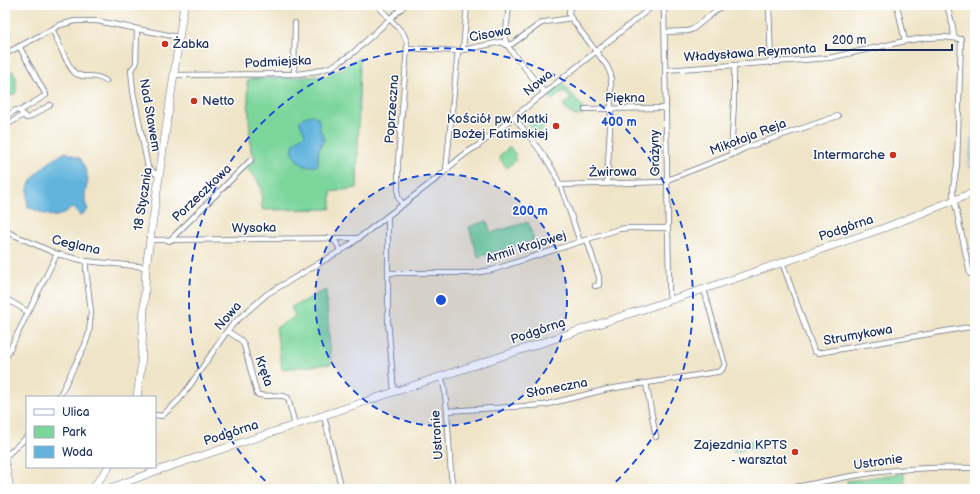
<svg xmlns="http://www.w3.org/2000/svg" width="980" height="494" viewBox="0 0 980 494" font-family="'Balsamiq Sans',sans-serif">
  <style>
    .green { fill: #7cd59b; stroke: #4c827c; fill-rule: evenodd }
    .water { fill: #62b4dd; stroke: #3e729e }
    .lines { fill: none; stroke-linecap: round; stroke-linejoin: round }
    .stream { stroke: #62b4dd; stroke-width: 1.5 }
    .street-casing { stroke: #656e83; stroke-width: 6 }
    .secondary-casing { stroke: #656e83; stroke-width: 8 }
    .street { stroke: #fff; stroke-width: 4.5 }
    .secondary { stroke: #fff; stroke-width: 7 }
    .ring { fill: none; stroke: #1d4ed8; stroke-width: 2; stroke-dasharray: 7 5 }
    .poi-dot { fill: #c8321e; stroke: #fff; stroke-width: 1.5 }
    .labels { text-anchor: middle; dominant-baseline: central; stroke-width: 3; stroke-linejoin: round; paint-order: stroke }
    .street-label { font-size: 13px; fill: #1b2f5e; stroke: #fff }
    .poi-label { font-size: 13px; fill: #1b2f5e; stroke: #fff; text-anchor: end }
    .centre { fill: #1d4ed8; stroke: #fff; stroke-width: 2 }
    .ring-label { font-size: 12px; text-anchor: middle; font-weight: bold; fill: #1d4ed8; stroke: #fff; stroke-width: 3; stroke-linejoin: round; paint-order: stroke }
  </style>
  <rect width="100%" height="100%" fill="#fff"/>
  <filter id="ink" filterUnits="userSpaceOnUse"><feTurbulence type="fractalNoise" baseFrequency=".025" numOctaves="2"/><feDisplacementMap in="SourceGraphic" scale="8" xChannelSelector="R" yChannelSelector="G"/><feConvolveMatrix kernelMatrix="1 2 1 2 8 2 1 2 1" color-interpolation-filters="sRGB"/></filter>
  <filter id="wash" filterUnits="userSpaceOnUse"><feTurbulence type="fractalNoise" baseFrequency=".012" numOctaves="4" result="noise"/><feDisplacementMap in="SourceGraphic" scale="16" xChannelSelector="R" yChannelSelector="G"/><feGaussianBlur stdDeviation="0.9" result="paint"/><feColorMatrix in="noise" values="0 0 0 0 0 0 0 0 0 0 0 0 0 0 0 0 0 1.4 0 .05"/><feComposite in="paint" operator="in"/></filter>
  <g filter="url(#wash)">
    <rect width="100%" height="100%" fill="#efe4c7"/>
    <g class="green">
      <path d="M360,57L357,188L331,192V208L329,209L263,210L262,209C261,188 263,183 246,168L256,158L251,152L247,82L250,79L325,76L337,71ZM304,117L319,120V126L320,130L323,135L324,140L318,153V161L297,140L302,138L305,134L300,122L302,119Z"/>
      <path d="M13,71L16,77V93L5,99V75Z"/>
      <path d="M563,84L583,107L582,115L574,116L572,113L570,114L563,105L571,99L564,91L552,100L548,95Z"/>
      <path d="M534,119L538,121L544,129L537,134L527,123Z"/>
      <path d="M510,147L516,155L514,157L516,160L507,168L500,159V155Z"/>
      <path d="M487,221L491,233L528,222L534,240L478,257L469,227Z"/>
      <path d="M326,290L331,364L282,369L276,328L295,316L291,307Z"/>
      <path d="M762,439L763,448L749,449L748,441Z"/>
      <path d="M743,441L745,450L733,452L732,443Z"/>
      <path d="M904,473L905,489H848L847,481Z"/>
    </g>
    <g class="water">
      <path d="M313,115L318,118L319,120L320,130L323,135L324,140L320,146L318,153V165L315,166H304C302,163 299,162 297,160C293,155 291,147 295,142C298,139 302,138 305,134L300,122C303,116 307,116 313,115Z"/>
      <path d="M66,152L81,159L86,171L88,179L85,195V202L88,210L80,216L76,210L72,208C67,210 63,215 57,216C50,217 35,210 28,207C27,201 27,192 29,185C34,172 54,158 66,152Z"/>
    </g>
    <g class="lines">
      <g class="stream">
        <path d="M5,22L12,34"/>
        <path d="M975,124L969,164V166L975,169"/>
      </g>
    </g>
  </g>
  <g filter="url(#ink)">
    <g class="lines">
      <g class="street-casing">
        <g id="street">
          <path d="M377,5L403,33L407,42V48L398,162V197L403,205"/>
          <path d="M509,5L505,39L507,45L513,53L544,92"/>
          <path d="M570,5L569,14L571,18L607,66L611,75V109L607,183"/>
          <path d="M664,5L669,284V294L671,299"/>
          <path d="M769,5L771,63"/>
          <path d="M897,5L905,41"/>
          <path d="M947,5L953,27L954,38"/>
          <path d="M52,29C58,40 67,67 76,74C77,74 80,75 82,76C90,77 99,75 106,81"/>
          <path d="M137,30L136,64L131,70L133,91L148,168L159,176"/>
          <path d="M665,32L688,31L693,29L723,5"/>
          <path d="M19,46L46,95L20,111L26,118H28L50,105"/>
          <path d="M407,48L458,51L463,50L501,42L507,45L512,44L540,24L545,22L571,18"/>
          <path d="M463,50L467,5"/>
          <path d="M5,54L60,25L75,21H97L178,37"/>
          <path d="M666,70L829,58L905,41L925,38L944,37L961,39L957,165L953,188V194L970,274"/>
          <path d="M294,74L295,23"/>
          <path d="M173,75L298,74L317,71L331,67L341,61L353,53L405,5"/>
          <path d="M585,109L665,108"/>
          <path d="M5,117L16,110L20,111"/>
          <path d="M514,117C528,135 543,152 554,172C565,194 572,219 580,242"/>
          <path d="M5,126L23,115"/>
          <path d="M731,155L734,102V65"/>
          <path d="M446,170L458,51"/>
          <path d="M559,185L662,182L731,155L745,148L838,116"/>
          <path d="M388,216V321L394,392"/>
          <path d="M5,231L57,254L86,261L146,267"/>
          <path d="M332,238L338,245L340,252"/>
          <path d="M149,240L359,238"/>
          <path d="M587,240L599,277V285L595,286"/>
          <path d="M169,241L251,160"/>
          <path d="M782,262L814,351L818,353L975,326"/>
          <path d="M388,273H474L492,270L619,229L629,228H668"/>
          <path d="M5,298L28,312"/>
          <path d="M227,331L241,340L244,345L257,394C267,399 279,392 288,398L295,425"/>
          <path d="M5,359L57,254"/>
          <path d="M441,377L444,386L447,411L451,475C452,481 452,486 458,489"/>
          <path d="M646,383L656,437"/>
          <path d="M59,397L85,345L89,333L91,312L86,269V261"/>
          <path d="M447,411L544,405L608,389L717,372L721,371L725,365L704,289"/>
          <path d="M155,415L162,416L164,414L179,400L191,384L227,331L234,323L267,294L347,247L440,176C452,164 464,153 479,145L654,5"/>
          <path d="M5,457L27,437"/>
          <path d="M319,489L341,486L324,416"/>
          <path d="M784,489C813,484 842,477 871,473C906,468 940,467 975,468"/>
        </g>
      </g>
      <g class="secondary-casing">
        <g id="secondary">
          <path d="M137,397L141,368L146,267L184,5"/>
          <path d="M5,462L10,489"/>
          <path d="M92,489L109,467"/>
          <path d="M108,489L153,472L704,289L884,228L975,192"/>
        </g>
      </g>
      <use href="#street" class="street"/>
      <use href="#secondary" class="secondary"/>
    </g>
  </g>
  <circle cx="441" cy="300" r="126" fill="#1d4ed8" fill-opacity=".12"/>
  <g class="ring">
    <circle cx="441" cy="300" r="126"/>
    <path d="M274 489A252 252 0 1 1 608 489"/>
  </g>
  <g class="poi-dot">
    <circle cx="165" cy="44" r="4"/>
    <circle cx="194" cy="101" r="4"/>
    <circle cx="556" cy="126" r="4"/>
    <circle cx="893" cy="155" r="4"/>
    <circle cx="795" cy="452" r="4"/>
  </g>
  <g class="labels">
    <g class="street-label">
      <text transform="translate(490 34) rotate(-10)">Cisowa</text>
      <text transform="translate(750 53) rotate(-4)">Władysława Reymonta</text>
      <text transform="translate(278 62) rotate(-3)">Podmiejska</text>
      <text transform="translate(538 83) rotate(-39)">Nowa</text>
      <text x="625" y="98">Piękna</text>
      <text transform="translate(392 109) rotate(-86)">Poprzeczna</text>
      <text transform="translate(150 115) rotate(80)">Nad Stawem</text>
      <text transform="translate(748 137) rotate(-21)">Mikołaja Reja</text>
      <text transform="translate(655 153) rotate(-91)">Grażyny</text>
      <text transform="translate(613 172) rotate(-1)">Żwirowa</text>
      <text transform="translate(202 193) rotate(-44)">Porzeczkowa</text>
      <text transform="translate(143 199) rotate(-81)">18 Stycznia</text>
      <text transform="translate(254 228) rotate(-1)">Wysoka</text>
      <text transform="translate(846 228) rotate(-19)">Podgórna</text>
      <text transform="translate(76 245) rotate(13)">Ceglana</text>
      <text transform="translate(526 247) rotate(-17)">Armii Krajowej</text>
      <text transform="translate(228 316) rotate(-48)">Nowa</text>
      <text transform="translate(538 331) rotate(-19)">Podgórna</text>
      <text transform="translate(858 335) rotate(-10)">Strumykowa</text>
      <text transform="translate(264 371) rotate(71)">Kręta</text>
      <text transform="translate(557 388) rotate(-11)">Słoneczna</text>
      <text transform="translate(231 433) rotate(-18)">Podgórna</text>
      <text transform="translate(437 435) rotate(-94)">Ustronie</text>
      <text transform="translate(878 462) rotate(-8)">Ustronie</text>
    </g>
    <g class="poi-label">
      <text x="173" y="44" text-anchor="start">Żabka</text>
      <text x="202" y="101" text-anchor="start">Netto</text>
      <text x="548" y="119">Kościół pw. Matki<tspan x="548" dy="15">Bożej Fatimskiej</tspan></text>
      <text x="885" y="155">Intermarche</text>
      <text x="787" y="445">Zajezdnia KPTS<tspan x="787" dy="15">- warsztat</tspan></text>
    </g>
  </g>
  <circle cx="441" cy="300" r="6" class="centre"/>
  <g class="ring-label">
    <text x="619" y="126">400 m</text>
    <text x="530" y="215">200 m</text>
  </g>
  <rect width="980" height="494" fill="none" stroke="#fff" stroke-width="20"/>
  <rect x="26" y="396" width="130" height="72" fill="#ffffff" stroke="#a4acbf"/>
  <rect x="34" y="409" width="20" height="6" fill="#ffffff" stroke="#a4acbf"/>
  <text x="62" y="416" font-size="12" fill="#1b2f5e">Ulica</text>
  <rect x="34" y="426" width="20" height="12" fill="#7cd59b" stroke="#a4acbf"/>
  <text x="62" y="436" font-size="12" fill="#1b2f5e">Park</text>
  <rect x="34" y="446" width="20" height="12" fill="#62b4dd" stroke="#a4acbf"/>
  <text x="62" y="456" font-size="12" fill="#1b2f5e">Woda</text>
  <path d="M826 44v6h126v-6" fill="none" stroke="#1b2f5e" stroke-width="2"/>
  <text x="832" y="44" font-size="12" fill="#1b2f5e" stroke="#ffffff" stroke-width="3" paint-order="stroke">200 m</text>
</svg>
